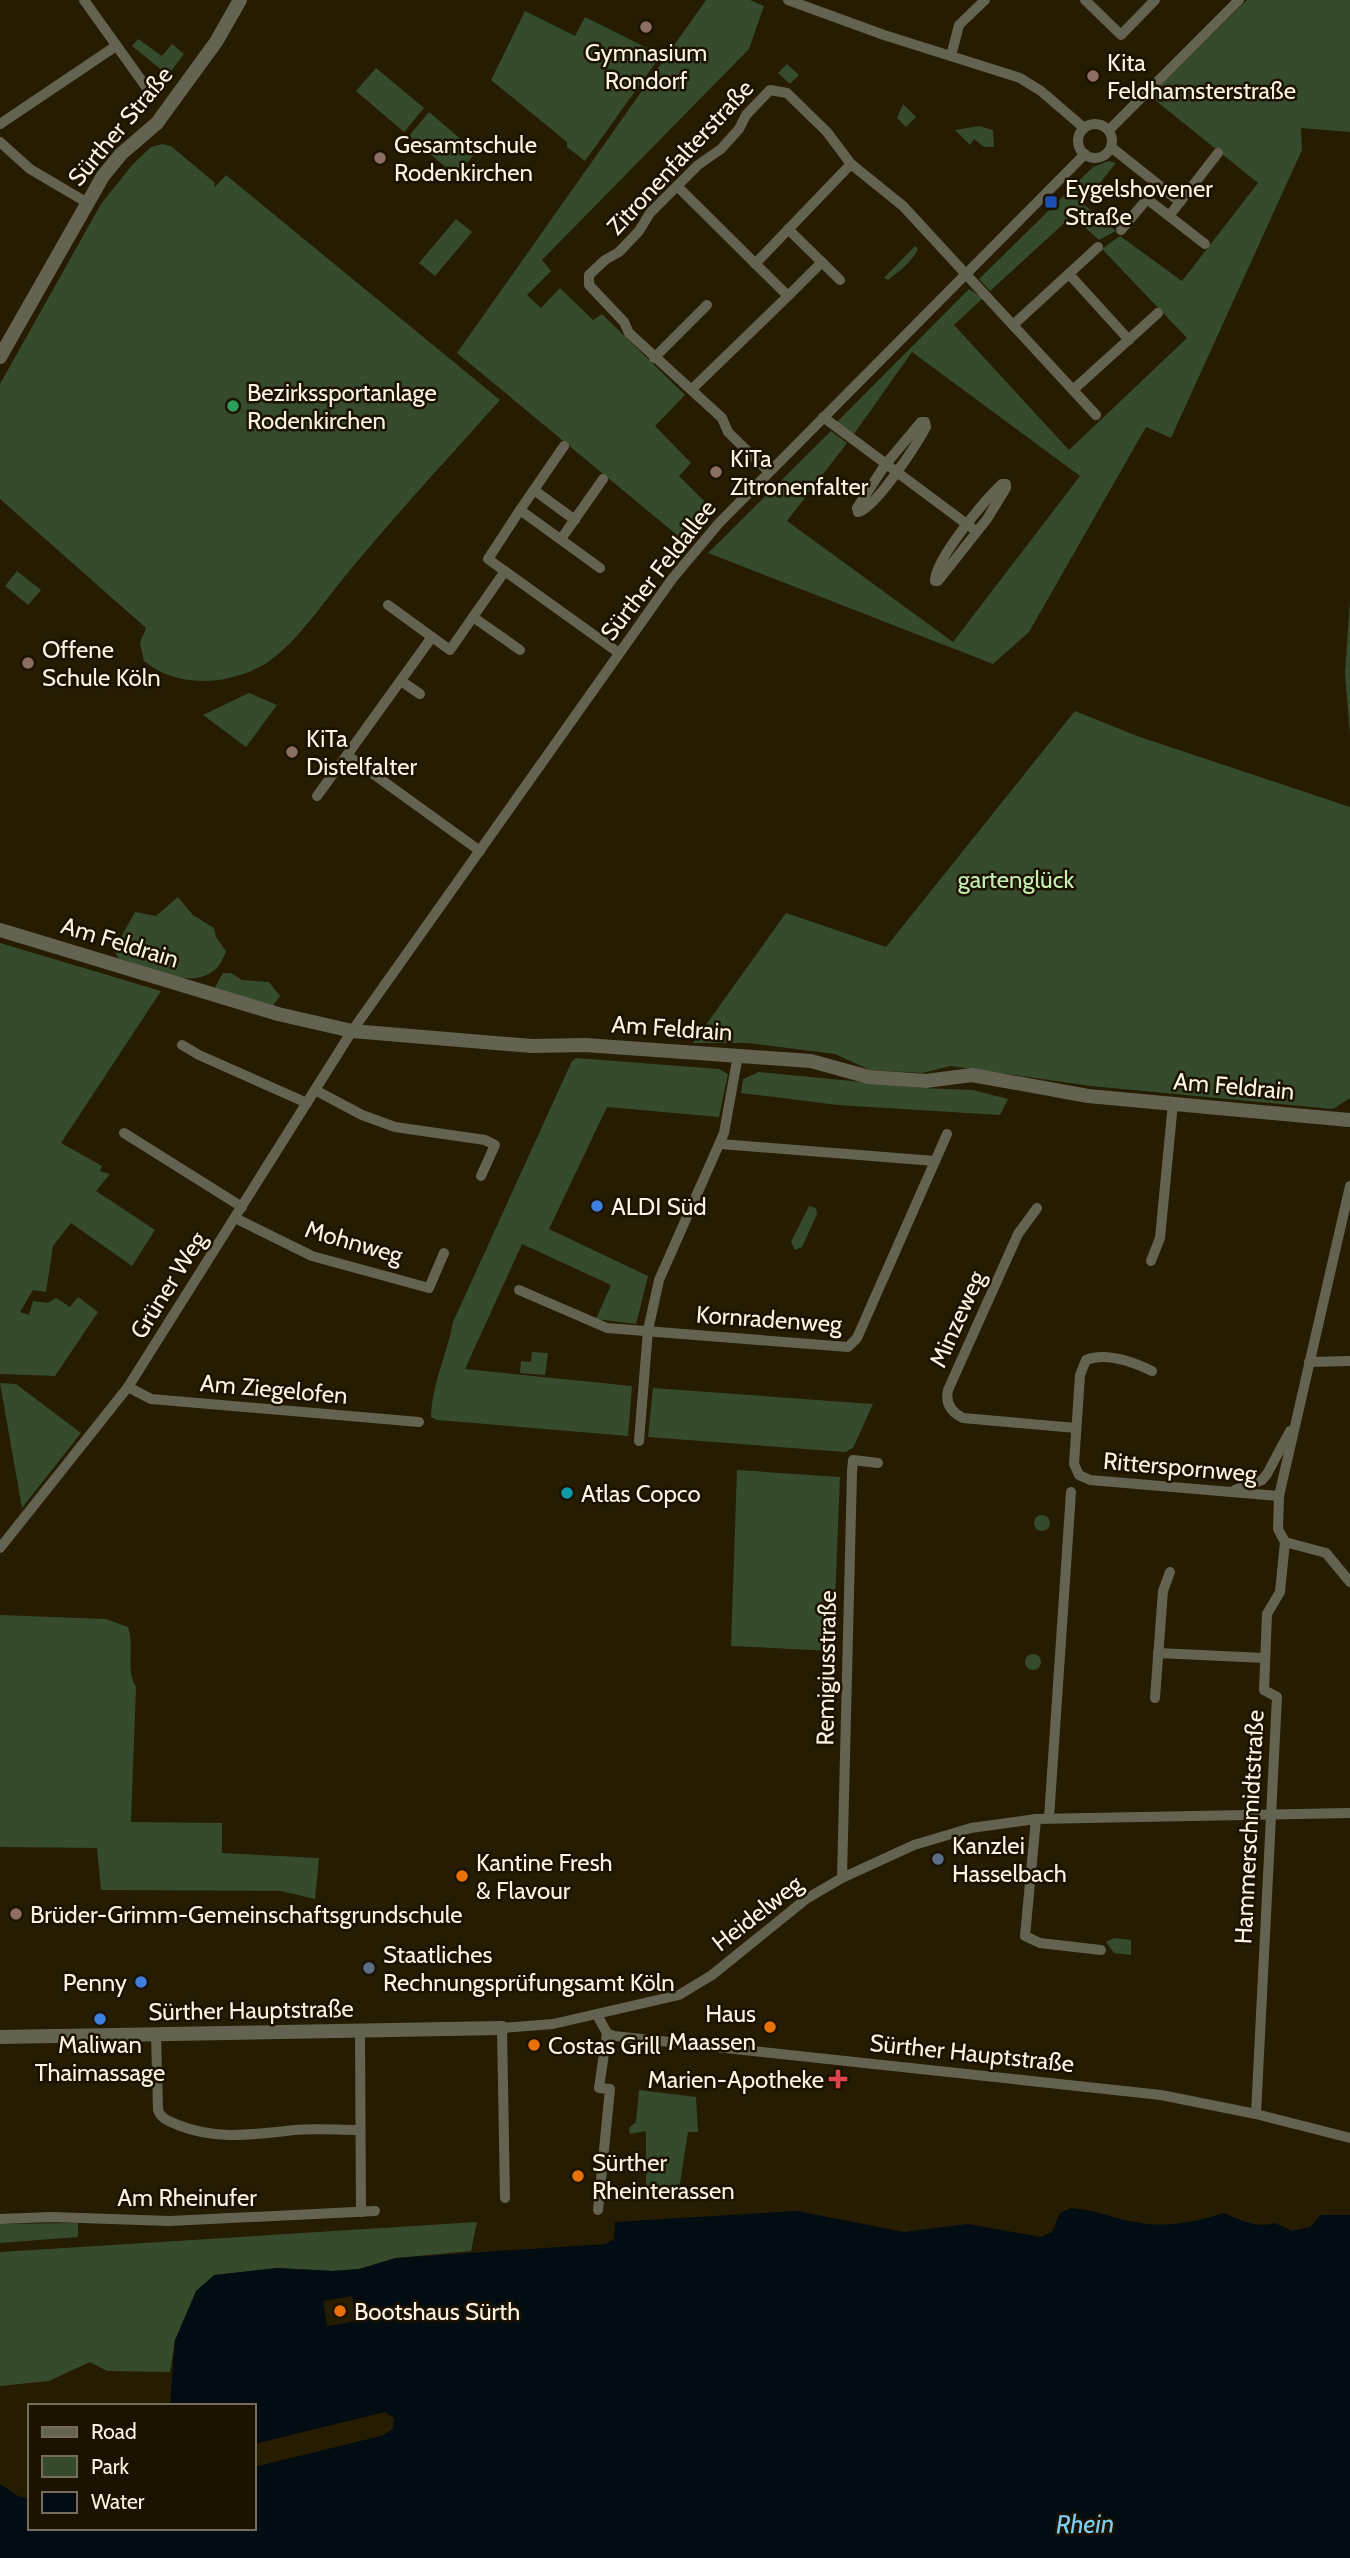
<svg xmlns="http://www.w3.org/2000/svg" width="1350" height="2558" viewBox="0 0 1350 2558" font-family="Cabin,sans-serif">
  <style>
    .green { fill: #354b2c }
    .water { fill: #010c13 }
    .pier { fill: #261c01 }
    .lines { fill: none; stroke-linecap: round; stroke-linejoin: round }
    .minor { stroke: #646250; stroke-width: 10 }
    .tertiary { stroke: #646250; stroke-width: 14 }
    .education-dot { fill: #8d6e63; stroke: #1c1200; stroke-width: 2.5 }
    .transit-dot { fill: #1a4fb4; stroke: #1c1200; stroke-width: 2.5 }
    .leisure-dot { fill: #2e9e5b; stroke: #1c1200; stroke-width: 2.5 }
    .shop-dot { fill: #3f7fe0; stroke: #1c1200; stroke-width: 2.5 }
    .culture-dot { fill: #0f9aa8; stroke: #1c1200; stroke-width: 2.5 }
    .service-dot { fill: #5c6f8a; stroke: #1c1200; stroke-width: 2.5 }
    .food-dot { fill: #e8710a; stroke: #1c1200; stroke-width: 2.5 }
    .health-dot { fill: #e0444e; stroke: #1c1200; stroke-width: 2.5 }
    .labels { text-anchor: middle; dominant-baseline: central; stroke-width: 5; stroke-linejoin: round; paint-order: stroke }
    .poi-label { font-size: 24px; fill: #fbf4e4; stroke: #1c1200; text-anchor: start }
    .street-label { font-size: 24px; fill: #fbf4e4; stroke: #1c1200 }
    .park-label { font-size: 24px; fill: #c3efb1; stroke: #1c1200 }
    .water-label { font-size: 26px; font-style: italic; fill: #7bcef0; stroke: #1c1200 }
  </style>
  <rect width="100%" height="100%" fill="#261c01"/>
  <g class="green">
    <path d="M706,0H750L764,6L749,49L542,260L551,271L527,295L541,308L560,288L593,320L602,314L685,395L655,426L691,463L679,476L711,508L683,540L457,353Z"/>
    <path d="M1247,0H1350V132L1301,128L1302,150L1171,438L1146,427L1029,632L993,664L708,553L831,431L847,443L787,521L953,642L1080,476L912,352L854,434L837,422L969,289L983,298L954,325L1069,450L1187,338L1102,249L1120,236L1182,281L1258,183L1150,96Z"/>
    <path d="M525,11L575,36L585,17L661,55L585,161L567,147V142L491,80Z"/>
    <path d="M138,39L162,56L172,44L184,54L168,75L132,46Z"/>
    <path d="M787,64L799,75L790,84L778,73Z"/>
    <path d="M376,68L424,108L404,132L356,91Z"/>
    <path d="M903,104L916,117L906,127L897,118Z"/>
    <path d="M429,112L476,152L456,176L409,136Z"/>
    <path d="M979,126L993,130L994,147H984L974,139L970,145L955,130Z"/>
    <path d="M162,144L171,146L214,182L215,187L226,175L500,400C450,456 399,511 351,569C327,597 296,645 265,664C228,685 178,689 144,661L140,643L146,628L0,499V384L101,204L133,164L151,147Z"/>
    <path d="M1109,161L1116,163L1083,204L1116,231L1099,240L1072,216L990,291L979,279L1093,167Z"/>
    <path d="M456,219L472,232L435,276L419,263Z"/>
    <path d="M915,246L918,249C913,261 898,272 888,280L884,278Z"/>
    <path d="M17,571L41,590L28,605L5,586Z"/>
    <path d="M1350,600V735L1345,674Z"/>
    <path d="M249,693L277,705L246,747L203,715Z"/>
    <path d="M1075,711L1137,736L1350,807V1098L1333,1109L1091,1086L951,1066L922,1073L870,1070L835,1054L748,1043H693L786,913L886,947Z"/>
    <path d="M178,897L193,915L214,928L216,937L226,951C210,1001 153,969 118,958L114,950L135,912L156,916Z"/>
    <path d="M0,943L161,991L61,1143L102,1166L100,1171L110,1174L96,1191L155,1230L132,1266L71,1223L53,1246L46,1292L33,1290L20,1312L29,1315L33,1301L48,1303L56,1298L70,1307L78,1297L98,1312L55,1376L0,1374Z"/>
    <path d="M223,973H231L242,980L269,982L280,996L272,1007L219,990L215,987Z"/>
    <path d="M576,1058L719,1069L728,1074L719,1117L607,1107L549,1229L648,1276L636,1324L596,1319L611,1285L522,1244L465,1369L632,1386L628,1436L437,1420L431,1417C432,1384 447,1354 453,1322L572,1061Z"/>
    <path d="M759,1072L923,1088L973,1090L1008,1099L1000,1115L838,1105L741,1093L743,1079Z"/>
    <path d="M809,1206L816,1208L817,1214L802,1247L795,1250L791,1242Z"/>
    <path d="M532,1352L548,1353L545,1375L520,1373L521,1361L531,1362Z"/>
    <path d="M0,1383L16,1384L81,1433L22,1508Z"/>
    <path d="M653,1388L873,1404L853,1448L845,1452L648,1437Z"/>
    <path d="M737,1470L840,1477L833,1651L731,1646Z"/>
    <circle cx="1042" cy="1523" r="8"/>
    <path d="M0,1615L106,1619L128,1627C135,1648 125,1668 136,1687L131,1822L222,1823V1853L319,1858L315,1899L281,1891L101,1890L97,1848L0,1847Z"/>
    <circle cx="1033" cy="1662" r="8"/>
    <path d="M1114,1938L1131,1940V1955L1114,1953L1106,1942Z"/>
    <path d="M639,2090L696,2097L698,2132H688L678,2196L649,2197L646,2184V2131L630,2134L629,2128L636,2122Z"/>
    <path d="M477,2222L471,2251L396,2258L359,2269L333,2271L276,2268L175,2340L170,2372L107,2371L90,2362L49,2381L0,2386V2252Z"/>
    <path d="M78,2223V2237L0,2243V2224Z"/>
  </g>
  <path class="water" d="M1071,2208C1097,2210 1111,2218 1135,2222C1166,2228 1194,2223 1223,2213C1239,2219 1257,2229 1275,2223L1292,2231L1310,2227L1321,2215H1350V2558H0V2484L18,2496L30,2499V2528H254V2467L381,2436L393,2429L394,2418L385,2412L254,2444V2406H170L175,2340L196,2291L214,2275L276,2268L333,2271L359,2269L396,2258L605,2244L614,2239L615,2222L797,2211L904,2232L968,2224L1041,2237L1052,2232L1060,2213Z"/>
  <path class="pier" d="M352,2296L357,2321L327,2326L323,2301Z"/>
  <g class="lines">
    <g class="minor">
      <path d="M84,0L149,91"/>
      <path d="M788,0L884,35L1020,78L1041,91L1084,128"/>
      <path d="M1085,0L1121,35L1155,0"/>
      <path d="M951,56L959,25L985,0"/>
      <circle cx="1095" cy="141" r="17"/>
      <path d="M0,124L116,46"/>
      <path d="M1109,130L1239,0"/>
      <path d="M0,142L30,169L86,202"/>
      <path d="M1111,147L1180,202L1169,216L1205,244"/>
      <path d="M677,186L788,296L692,389"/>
      <path d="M1180,202L1218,153"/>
      <path d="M788,229L840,280"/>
      <path d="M1121,230L1147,199L1169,216"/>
      <path d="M755,264L851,164"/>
      <path d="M1069,274L1129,340"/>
      <path d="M788,296L822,262"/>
      <path d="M1013,325L1098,247"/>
      <path d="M654,358L707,305"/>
      <path d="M1073,390L1158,313"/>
      <path d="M823,417L972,528"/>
      <path d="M921,422H925L926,427C917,444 875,509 858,512L857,508L885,465Z"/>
      <path d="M769,472L728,432L722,418L629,333L624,322L589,285V275L605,260L619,252L639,231L650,213L698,165L721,149L739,129L746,115L770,90L787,93L827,132L851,164L903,206L1096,415"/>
      <path d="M1002,484H1006V488L987,519L938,581H935C935,559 985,500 1002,484Z"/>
      <path d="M534,490L575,520"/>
      <path d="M520,510L564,446"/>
      <path d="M561,539L603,479"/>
      <path d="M600,568L520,510L488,559L619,653"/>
      <path d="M388,605L432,637"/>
      <path d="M473,617L520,650"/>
      <path d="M401,681L420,694"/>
      <path d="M347,755L432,637L450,650L505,571"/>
      <path d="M317,796L347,755L480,851"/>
      <path d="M182,1045L199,1055L307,1103"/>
      <path d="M315,1090L362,1115L395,1127L485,1140L495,1145L481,1176"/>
      <path d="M124,1133L242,1207"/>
      <path d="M721,1144L935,1161"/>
      <path d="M1037,1208L1018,1234L948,1390C945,1403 951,1412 963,1418L1076,1428"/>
      <path d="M235,1218L312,1256L429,1288L444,1253"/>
      <path d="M1151,1261L1160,1238L1173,1103"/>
      <path d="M519,1290L607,1328L848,1347L857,1338L947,1134"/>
      <path d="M1309,1362L1350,1361"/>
      <path d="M1152,1371C1133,1362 1106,1352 1086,1360L1080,1375L1074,1464L1079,1475L1090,1480L1279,1496"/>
      <path d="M128,1387L151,1399L419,1422"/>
      <path d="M639,1441L648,1330L659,1280L724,1133L738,1055"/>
      <path d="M1235,1490L1262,1480L1267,1474L1290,1431"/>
      <path d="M1285,1542L1326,1553L1350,1582"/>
      <path d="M0,1548L128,1387L352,1031L672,579L719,523L1085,154"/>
      <path d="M1158,1653L1265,1658"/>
      <path d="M1155,1698L1163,1591L1170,1572"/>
      <path d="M1049,1818L1071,1492"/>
      <path d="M1036,1819L1025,1936L1040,1943L1101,1950"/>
      <path d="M842,1878L852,1472L853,1460L878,1463"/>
      <path d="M597,2015L607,2033L614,2036L1161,2095L1256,2114L1350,2138"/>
      <path d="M360,2031L361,2212"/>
      <path d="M156,2033L158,2110C161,2119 169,2121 178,2125C218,2141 254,2134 295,2130C316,2128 338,2130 360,2130"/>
      <path d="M1256,2114L1277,1697L1264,1690L1267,1614L1280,1592L1285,1542L1278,1529L1279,1496L1350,1186"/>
      <path d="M505,2198L502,2028L553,2024L679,1995L712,1975L806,1899L842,1878L914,1845L971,1828L1036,1819L1350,1813"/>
      <path d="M598,2210L610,2089L599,2088L607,2033"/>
      <path d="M0,2219L51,2217L170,2221L375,2211"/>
    </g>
    <g class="tertiary">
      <path d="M0,357L103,176L121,154L157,123L216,42L240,0"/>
      <path d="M0,930L278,1014L352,1031L532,1046L585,1045L811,1061L869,1077L926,1081L972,1075L1088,1096L1349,1120"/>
      <path d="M0,2037L502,2028"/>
    </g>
  </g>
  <g class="education-dot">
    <circle cx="646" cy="27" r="7"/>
    <circle cx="1093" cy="76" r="7"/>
    <circle cx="380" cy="158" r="7"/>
    <circle cx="716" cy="472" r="7"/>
    <circle cx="28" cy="663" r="7"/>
    <circle cx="292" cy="752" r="7"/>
    <circle cx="16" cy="1914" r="7"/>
  </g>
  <rect class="transit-dot" x="1044" y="195" width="14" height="14" rx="3.5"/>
  <circle class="leisure-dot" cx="233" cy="406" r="7"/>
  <g class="shop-dot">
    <circle cx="597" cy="1206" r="7"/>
    <circle cx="141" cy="1982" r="7"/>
    <circle cx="100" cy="2019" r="7"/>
  </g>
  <circle class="culture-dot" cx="567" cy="1493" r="7"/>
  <g class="service-dot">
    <circle cx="938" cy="1859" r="7"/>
    <circle cx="369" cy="1968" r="7"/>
  </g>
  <g class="food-dot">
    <circle cx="462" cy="1876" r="7"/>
    <circle cx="770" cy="2027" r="7"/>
    <circle cx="534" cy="2045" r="7"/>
    <circle cx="578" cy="2176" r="7"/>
    <circle cx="340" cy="2311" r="7"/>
  </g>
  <path class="health-dot" d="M834.5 2068.5h7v7h7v7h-7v7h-7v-7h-7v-7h7z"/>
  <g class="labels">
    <g class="poi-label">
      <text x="646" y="52" text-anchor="middle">Gymnasium<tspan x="646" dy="28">Rondorf</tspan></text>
      <text x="1107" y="62">Kita<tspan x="1107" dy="28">Feldhamsterstraße</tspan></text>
      <text x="394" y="144">Gesamtschule<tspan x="394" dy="28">Rodenkirchen</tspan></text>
      <text x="1065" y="188">Eygelshovener<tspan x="1065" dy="28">Straße</tspan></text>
      <text x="247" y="392">Bezirkssportanlage<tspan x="247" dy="28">Rodenkirchen</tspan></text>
      <text x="730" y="458">KiTa<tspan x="730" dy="28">Zitronenfalter</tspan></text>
      <text x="42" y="649">Offene<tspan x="42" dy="28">Schule Köln</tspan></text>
      <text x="306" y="738">KiTa<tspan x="306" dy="28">Distelfalter</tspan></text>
      <text x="611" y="1206">ALDI Süd</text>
      <text x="581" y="1493">Atlas Copco</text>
      <text x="952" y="1845">Kanzlei<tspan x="952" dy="28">Hasselbach</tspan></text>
      <text x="476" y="1862">Kantine Fresh<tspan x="476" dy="28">&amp; Flavour</tspan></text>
      <text x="30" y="1914">Brüder-Grimm-Gemeinschaftsgrundschule</text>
      <text x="383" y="1954">Staatliches<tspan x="383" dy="28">Rechnungsprüfungsamt Köln</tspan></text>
      <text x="127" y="1982" text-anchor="end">Penny</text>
      <text x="756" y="2013" text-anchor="end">Haus<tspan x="756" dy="28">Maassen</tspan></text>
      <text x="100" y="2044" text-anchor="middle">Maliwan<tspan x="100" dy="28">Thaimassage</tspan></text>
      <text x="548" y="2045">Costas Grill</text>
      <text x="824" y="2079" text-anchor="end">Marien-Apotheke</text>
      <text x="592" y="2162">Sürther<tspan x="592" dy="28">Rheinterassen</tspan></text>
      <text x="354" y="2311">Bootshaus Sürth</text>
    </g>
    <g class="street-label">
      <text transform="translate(120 126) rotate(-50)">Sürther Straße</text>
      <text transform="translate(680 157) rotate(-47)">Zitronenfalterstraße</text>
      <text transform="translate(658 570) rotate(-52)">Sürther Feldallee</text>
      <text transform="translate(120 942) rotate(17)">Am Feldrain</text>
      <text transform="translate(672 1028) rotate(4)">Am Feldrain</text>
      <text transform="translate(1234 1086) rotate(5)">Am Feldrain</text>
      <text transform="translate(354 1242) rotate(16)">Mohnweg</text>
      <text transform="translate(168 1285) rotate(-58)">Grüner Weg</text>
      <text transform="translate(769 1319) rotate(4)">Kornradenweg</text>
      <text transform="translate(957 1319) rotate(-66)">Minzeweg</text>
      <text transform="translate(274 1389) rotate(5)">Am Ziegelofen</text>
      <text transform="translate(1180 1467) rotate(5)">Ritterspornweg</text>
      <text transform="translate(826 1668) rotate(-89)">Remigiusstraße</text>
      <text transform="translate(1249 1827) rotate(-87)">Hammerschmidtstraße</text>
      <text transform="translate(757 1913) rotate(-38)">Heidelweg</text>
      <text transform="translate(251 2010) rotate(-1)">Sürther Hauptstraße</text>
      <text transform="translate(972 2053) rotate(6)">Sürther Hauptstraße</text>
      <text x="187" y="2197">Am Rheinufer</text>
    </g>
    <g class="park-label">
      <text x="1016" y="879">gartenglück</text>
    </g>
    <g class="water-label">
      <text transform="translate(1085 2524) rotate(-1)">Rhein</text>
    </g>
  </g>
  <rect x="28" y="2404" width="228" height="126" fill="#1c1200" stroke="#756c5b" stroke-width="2"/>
  <rect x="42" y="2427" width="35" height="10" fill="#646250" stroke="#756c5b" stroke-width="2"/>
  <text x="91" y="2439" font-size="21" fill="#fbf4e4">Road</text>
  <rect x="42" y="2456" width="35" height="21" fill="#354b2c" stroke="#756c5b" stroke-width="2"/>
  <text x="91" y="2474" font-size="21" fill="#fbf4e4">Park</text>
  <rect x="42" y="2492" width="35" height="21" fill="#010c13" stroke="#756c5b" stroke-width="2"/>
  <text x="91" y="2509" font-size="21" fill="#fbf4e4">Water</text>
</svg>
